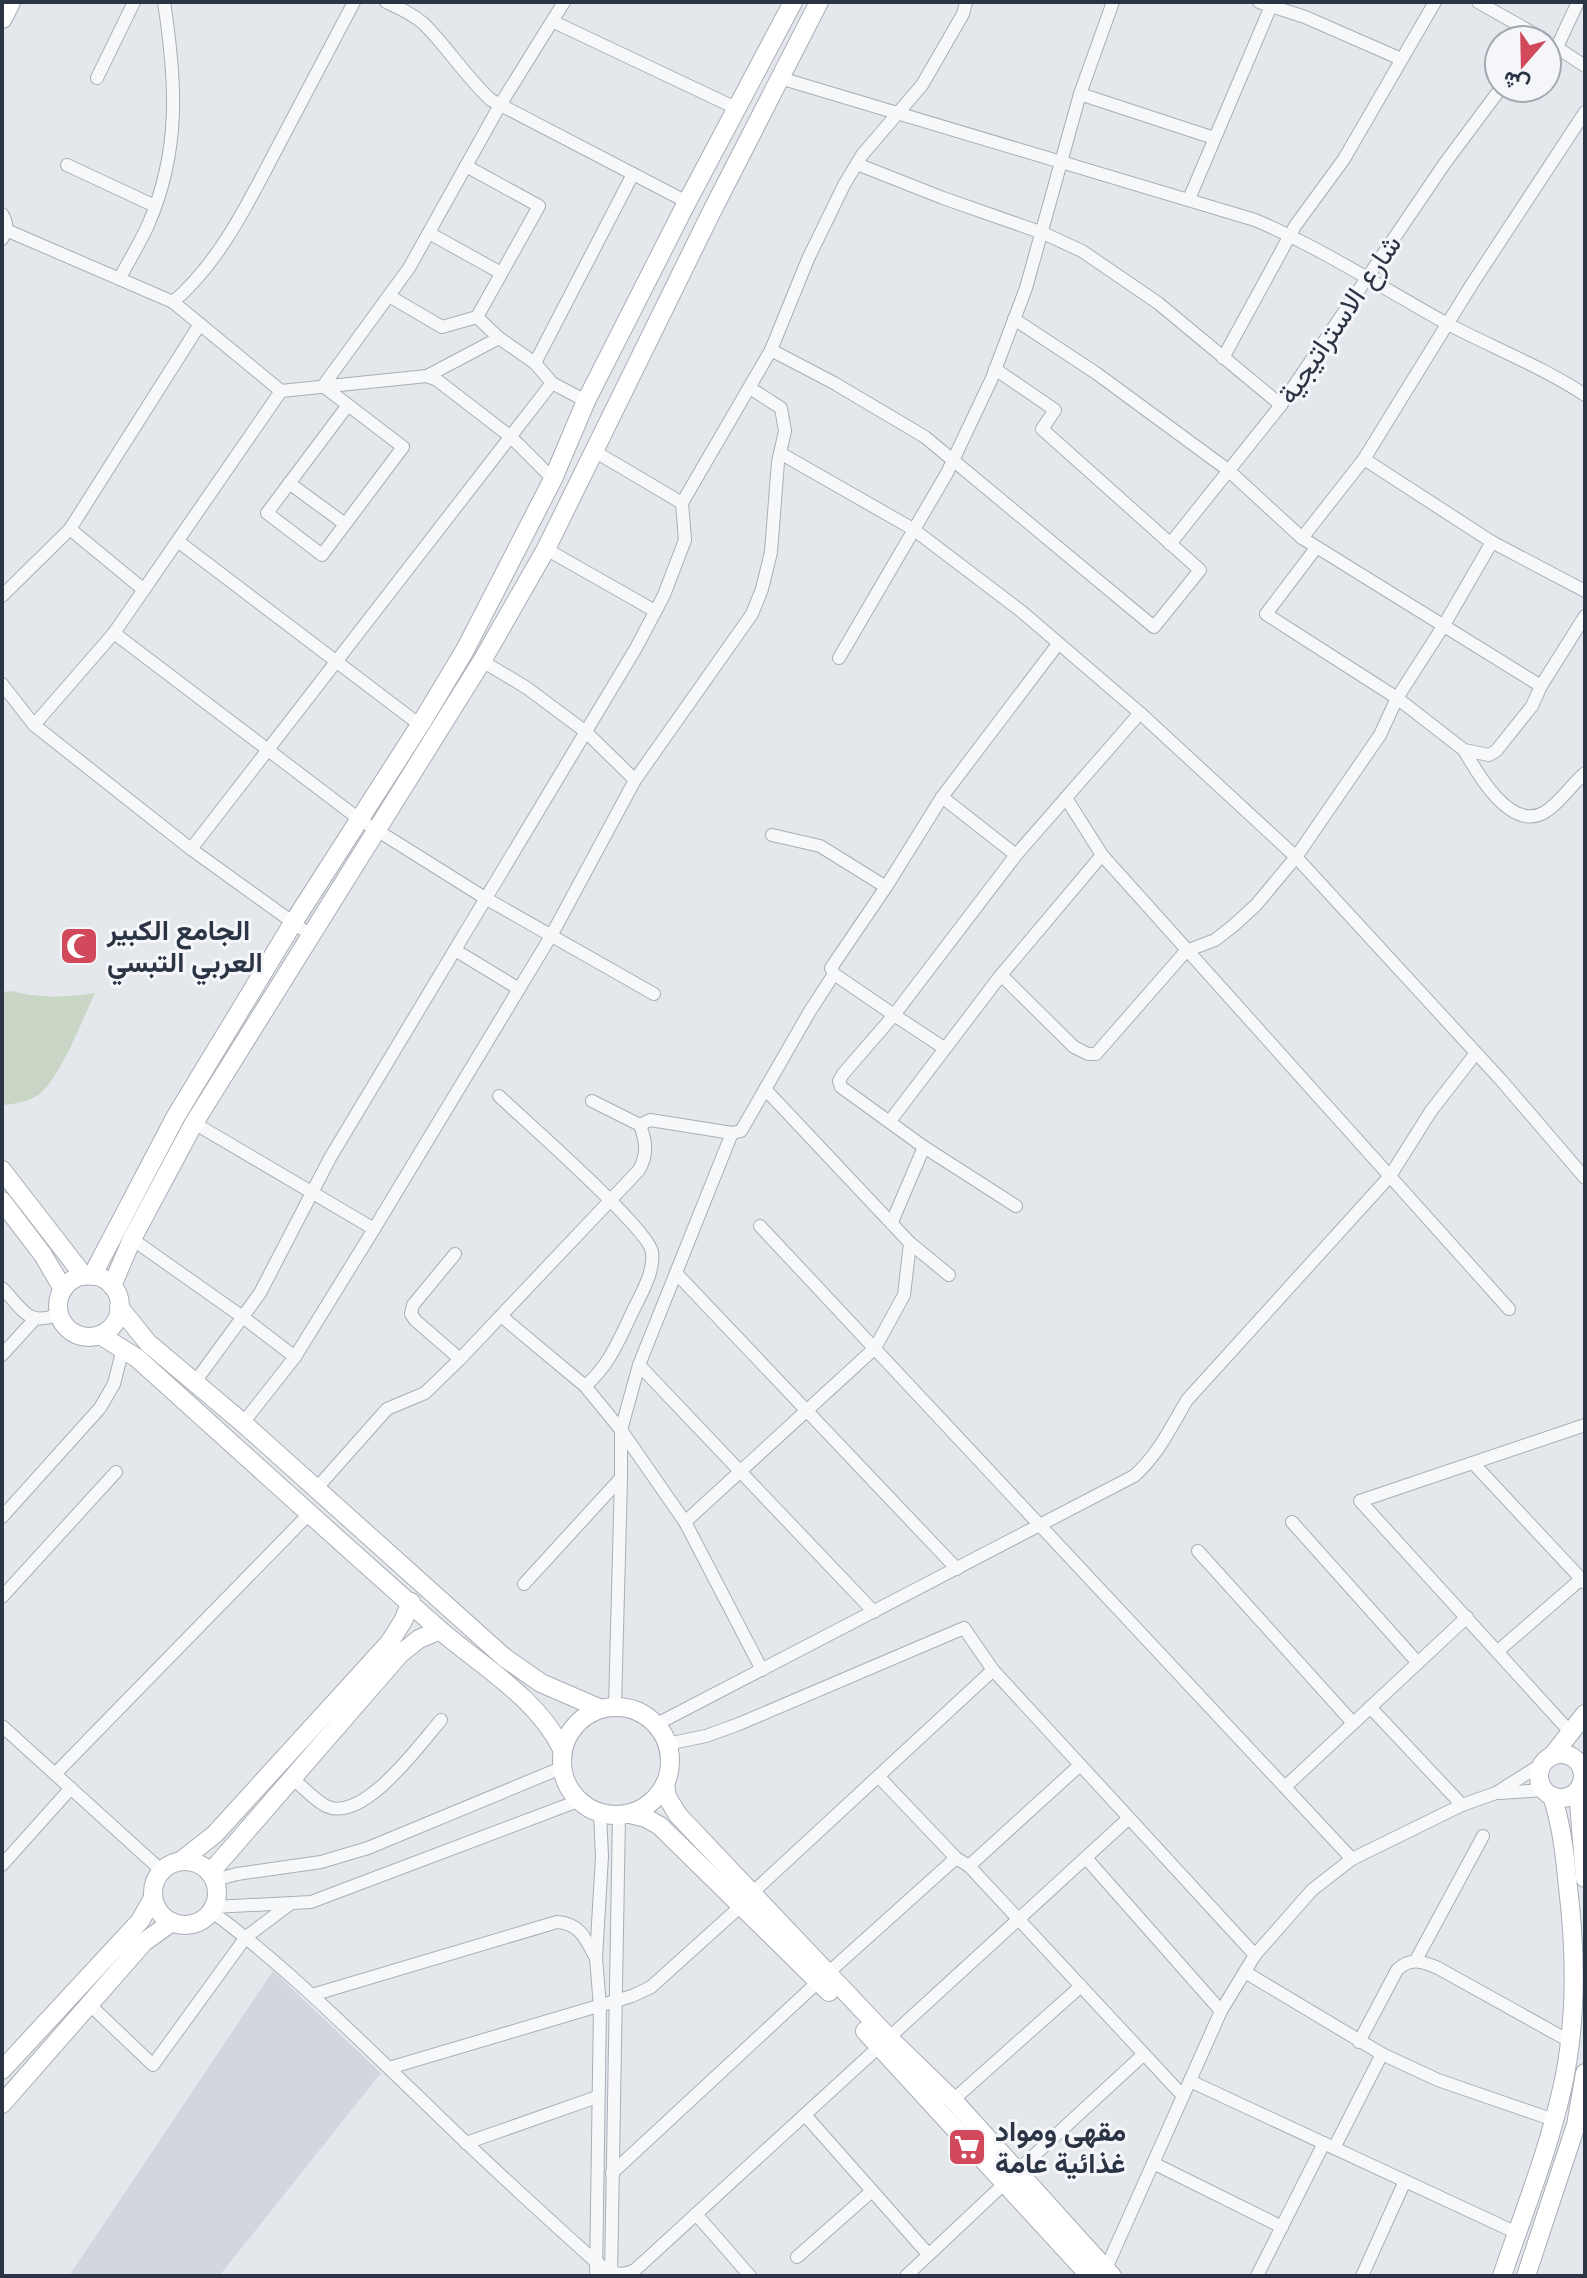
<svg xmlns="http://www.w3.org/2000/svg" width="1587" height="2278" viewBox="0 0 1587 2278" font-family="Inter,Vazirmatn,sans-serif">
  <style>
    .built { fill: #d2d6de }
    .green { fill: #c9d6c5 }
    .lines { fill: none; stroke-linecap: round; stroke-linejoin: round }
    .street-casing { stroke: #a9aeb7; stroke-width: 14 }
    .secondary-casing { stroke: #a9aeb7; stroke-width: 20 }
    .primary-casing { stroke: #a3abb8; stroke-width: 22 }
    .street { stroke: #f7f8fa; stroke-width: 12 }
    .secondary { stroke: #fff; stroke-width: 18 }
    .primary { stroke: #fff; stroke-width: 20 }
    .labels { text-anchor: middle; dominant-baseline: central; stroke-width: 6; stroke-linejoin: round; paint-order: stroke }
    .street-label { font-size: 28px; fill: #2b3445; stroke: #f4f6f9 }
    .poi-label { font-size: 28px; font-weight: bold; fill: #2b3445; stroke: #f4f6f9; text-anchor: start }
  </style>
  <rect width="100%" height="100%" fill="#e4e7ec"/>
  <path class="built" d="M273,1971L381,2073L219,2276H69Z"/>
  <path class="green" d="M12,991C41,999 66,997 95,993C83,1018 59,1081 38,1095C27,1102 15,1104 2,1105V992Z"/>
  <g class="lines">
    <g class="street-casing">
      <g id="street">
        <path d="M386,2C399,8 413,14 424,24C448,48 466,77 491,100L687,202"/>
        <path d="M1259,2L1305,17L1401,59"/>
        <path d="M1478,2L1545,40"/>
        <path d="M554,22L738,109"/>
        <path d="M1553,45L1585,66"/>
        <path d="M1557,47L1578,2"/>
        <path d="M97,78L134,2"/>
        <path d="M780,78L1255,220C1321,248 1381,287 1444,322C1491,347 1541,366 1585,395"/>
        <path d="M1080,94L1214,138"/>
        <path d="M857,164L943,198L1043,233L1082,251L1158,303L1281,405"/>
        <path d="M67,165L155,206"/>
        <path d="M466,166L539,206L477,317L499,338"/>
        <path d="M1189,199L1271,6"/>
        <path d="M2,214C8,223 7,229 2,239"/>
        <path d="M6,230L173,302L281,391L427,376L437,380L511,437L553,479"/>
        <path d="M429,233L501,273"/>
        <path d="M119,279C129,261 140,243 148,225C181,150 176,80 164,2"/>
        <path d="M389,296L442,327L477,317"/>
        <path d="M173,302C220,262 248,203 276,150C302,101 328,51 354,2"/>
        <path d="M1014,319L1096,373L1228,470L1302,538L1541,686L1532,706L1496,751L1489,755L1464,750L1397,698L1266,614L1316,548"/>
        <path d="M771,350L834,383L925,437L1154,627L1200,570L1042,429L1055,410L995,369"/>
        <path d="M1223,358L1295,226L1344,159L1435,2"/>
        <path d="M535,363L633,174"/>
        <path d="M427,376L499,338L535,363L552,383L586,401"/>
        <path d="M348,405L323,386L409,268L500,105L564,2"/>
        <path d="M348,405L403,447L322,555L267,513Z"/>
        <path d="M594,451L682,503"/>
        <path d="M780,453L913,529L1021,611L1140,713L1296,857L1501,1080L1585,1178"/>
        <path d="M1364,459L1492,542"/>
        <path d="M289,483L345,524"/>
        <path d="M70,529L144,590"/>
        <path d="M1302,538L1364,459L1472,284L1585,112"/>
        <path d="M179,542L420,725"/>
        <path d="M1170,544L1281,405L1445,163L1501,88"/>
        <path d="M546,549L655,611"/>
        <path d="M2,596L70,529L200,324"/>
        <path d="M114,633L359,819L485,898L654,994"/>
        <path d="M1058,644L942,797L886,887L831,968L834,974L894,1015L1016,855L1140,713"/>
        <path d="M839,658L947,473L992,378L1026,288L1080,94L1113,2"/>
        <path d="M482,661L527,688L586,732L635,780L752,614L762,589L771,552L778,462L785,431L781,408L750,388"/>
        <path d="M2,684L34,725L191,849L309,934"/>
        <path d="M1541,686L1585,616"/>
        <path d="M34,725L114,633L281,391"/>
        <path d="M1464,750C1477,773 1511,833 1545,812C1560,803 1571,785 1585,773"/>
        <path d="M942,797L1016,855"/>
        <path d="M1066,798L1102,855"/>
        <path d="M772,835L820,846L886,887"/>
        <path d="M191,849L552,383"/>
        <path d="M455,950L519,989"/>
        <path d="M1001,975L1074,1047L1088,1054H1096L1186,951L1215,940L1233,926L1256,905L1296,857L1380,735L1397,698L1444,625L1492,542L1585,591"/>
        <path d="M765,1089L910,1243L949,1275"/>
        <path d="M499,1096C524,1120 649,1229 652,1252C655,1273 639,1297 631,1315C618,1342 608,1367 585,1386L501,1316"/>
        <path d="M890,1121L1001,975L1102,855L1509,1309"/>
        <path d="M194,1123L374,1229"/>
        <path d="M640,1125L650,1120L732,1133L741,1131L810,1011L834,974"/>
        <path d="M924,1147L841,1087L839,1081L843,1074L894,1015L944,1048"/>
        <path d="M892,1222L924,1147L1016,1206"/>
        <path d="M760,1226L1352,1859"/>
        <path d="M132,1239L244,1318L295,1357"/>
        <path d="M455,1254L413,1305L411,1314L415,1320L460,1359"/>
        <path d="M676,1273L957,1569"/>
        <path d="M2,1288C24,1310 27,1327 59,1314"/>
        <path d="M2,1355L34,1320"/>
        <path d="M639,1365L874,1612"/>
        <path d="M195,1382L260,1293L330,1158L636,648L664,595L685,540L682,503L771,350L808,259L844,185L862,155L922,85L963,14L966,2"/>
        <path d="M585,1386L621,1430L685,1522L762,1670"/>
        <path d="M243,1423L295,1357L374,1229L551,936L635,780"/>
        <path d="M1473,1463L1585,1583"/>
        <path d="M621,1478V1430L639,1365L732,1133"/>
        <path d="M316,1489L387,1409L425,1393L460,1359L639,1170C648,1154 646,1141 640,1125L592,1101"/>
        <path d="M2,1517L100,1408L114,1384L123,1348"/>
        <path d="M685,1522L875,1348L904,1295L910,1243"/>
        <path d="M1292,1522L1418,1663"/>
        <path d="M1198,1551L1353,1723"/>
        <path d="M524,1584L621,1478L615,1707"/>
        <path d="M2,1597L116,1472"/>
        <path d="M1498,1651L1581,1579"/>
        <path d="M1370,1707L1462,1805"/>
        <path d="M655,1725L1134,1476C1158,1455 1171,1427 1187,1400L1390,1176L1431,1111L1476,1053"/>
        <path d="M2,1726L161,1870"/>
        <path d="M1571,1733L1360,1501L1585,1425"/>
        <path d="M667,1744L706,1736L739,1724L964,1628L993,1670L1255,1955"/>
        <path d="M55,1774L310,1513"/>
        <path d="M292,1778C302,1786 314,1800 326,1806C363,1824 420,1744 441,1720"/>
        <path d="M880,1778L956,1858L969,1866L1183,2096"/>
        <path d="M1285,1787L1467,1617"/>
        <path d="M1500,1793L1544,1790"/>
        <path d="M1086,1858L1221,2011"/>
        <path d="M2,1865L71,1788"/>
        <path d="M969,1866L1080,1765"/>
        <path d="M215,1880L237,1874L321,1862L368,1848L561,1768"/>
        <path d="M752,1893L993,1670"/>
        <path d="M213,1907L311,1902L578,1801"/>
        <path d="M211,1911C287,1967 353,2034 421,2099C478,2155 537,2209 596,2262C609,2272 620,2278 635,2270L1129,1818"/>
        <path d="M1416,1960L1483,1836"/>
        <path d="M1245,1972L1382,2054L1438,2080L1554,2120"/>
        <path d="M828,1973L956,1858"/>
        <path d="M312,1995L557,1922C580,1923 586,1940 596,1958"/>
        <path d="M89,2004L153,2065L246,1937L290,1904"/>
        <path d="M1359,2042L1397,1970C1410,1957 1422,1961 1438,1968L1571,2042"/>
        <path d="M389,2068L632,1996L651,1987L742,1905"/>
        <path d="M1190,2081L1517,2233"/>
        <path d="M953,2100L1081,1986"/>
        <path d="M805,2115L928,2254"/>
        <path d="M466,2143L597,2097"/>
        <path d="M1334,2148L1382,2054"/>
        <path d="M1153,2163L1282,2227"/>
        <path d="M1017,2171L1144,2054"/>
        <path d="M612,2173L819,1981"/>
        <path d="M696,2214L750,2276"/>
        <path d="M797,2257L872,2191"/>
        <path d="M1104,2273L1221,2011L1255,1955L1312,1890L1352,1859L1462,1805L1496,1793L1542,1764"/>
        <path d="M596,2276L600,2007L596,1958L602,1856L600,1813"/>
        <path d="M611,2276L619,1815"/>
        <path d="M906,2276L1005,2183"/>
        <path d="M1257,2276L1324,2143"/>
        <path d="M1362,2276L1405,2181"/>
      </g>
    </g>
    <g class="secondary-casing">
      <g id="secondary">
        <path d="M2,1170L84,1276"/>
        <path d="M2,1201L43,1255L63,1289"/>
        <circle cx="89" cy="1306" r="31"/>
        <path d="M92,1276L176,1116L293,923L420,725L465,650L553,479L586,401L687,202L793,2"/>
        <path d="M112,1286L132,1239L194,1123L482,661L546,549L711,213L819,2"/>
        <path d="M119,1307L148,1343L243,1423L505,1658L541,1683L601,1709"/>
        <path d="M100,1335L137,1358C238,1449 339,1541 441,1631C483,1667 537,1698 562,1749"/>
        <circle cx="616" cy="1761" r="54"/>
        <circle cx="1561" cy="1776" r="22"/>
        <path d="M1552,1756L1585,1714"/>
        <path d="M665,1784L667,1797L678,1815L890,2039L953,2100L1112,2276"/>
        <path d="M1578,1790L1585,1878"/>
        <path d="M630,1814L646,1818L660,1826L829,1992"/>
        <path d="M181,1861L215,1834L389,1643L403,1621L411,1602"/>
        <circle cx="185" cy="1893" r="32"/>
        <path d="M210,1873L400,1654L419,1639L440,1630"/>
        <path d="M865,2031L1090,2276"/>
        <path d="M2,2070L140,1921L153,1898"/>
        <path d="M2,2104L144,1942L172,1922"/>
        <path d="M1502,2276C1523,2214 1548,2152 1562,2089C1577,2023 1576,1953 1568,1887C1565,1856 1562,1826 1552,1796"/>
        <path d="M1526,2276L1576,2125L1585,2073"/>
      </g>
    </g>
    <g class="primary-casing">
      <path id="primary" d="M2,18L10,2"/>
    </g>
    <use href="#street" class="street"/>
    <use href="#secondary" class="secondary"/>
    <use href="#primary" class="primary"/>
  </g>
  <defs>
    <g id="mosque-square" transform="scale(2)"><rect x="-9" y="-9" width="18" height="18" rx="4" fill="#d1495b" stroke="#f4f6f9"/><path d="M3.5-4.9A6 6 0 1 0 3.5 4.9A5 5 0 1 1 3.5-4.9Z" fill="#fff"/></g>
    <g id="supermarket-square" transform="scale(2)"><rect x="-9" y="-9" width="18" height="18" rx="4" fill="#d1495b" stroke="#f4f6f9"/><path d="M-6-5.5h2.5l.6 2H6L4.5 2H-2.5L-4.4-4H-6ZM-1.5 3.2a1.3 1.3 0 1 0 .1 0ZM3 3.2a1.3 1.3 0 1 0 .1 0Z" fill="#fff"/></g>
  </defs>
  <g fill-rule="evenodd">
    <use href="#mosque-square" x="79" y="946"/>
    <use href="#supermarket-square" x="967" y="2147"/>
  </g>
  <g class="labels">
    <g class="street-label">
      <text transform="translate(1339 319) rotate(-56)">شارع الاستراتيجية</text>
    </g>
    <g class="poi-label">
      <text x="107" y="930">الجامع الكبير<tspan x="107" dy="32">العربي التبسي</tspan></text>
      <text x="995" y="2131">مقهى ومواد<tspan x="995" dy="32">غذائية عامة</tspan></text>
    </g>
  </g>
  <rect width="1587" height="2278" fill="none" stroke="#2b3445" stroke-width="8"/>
  <g transform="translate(1523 64) rotate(200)"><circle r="38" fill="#f4f6f9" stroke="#a4a8b1" stroke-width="2"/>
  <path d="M0-6L14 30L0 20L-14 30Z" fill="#d1495b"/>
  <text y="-12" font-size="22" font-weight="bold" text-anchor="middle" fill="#2b3445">ش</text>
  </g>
</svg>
